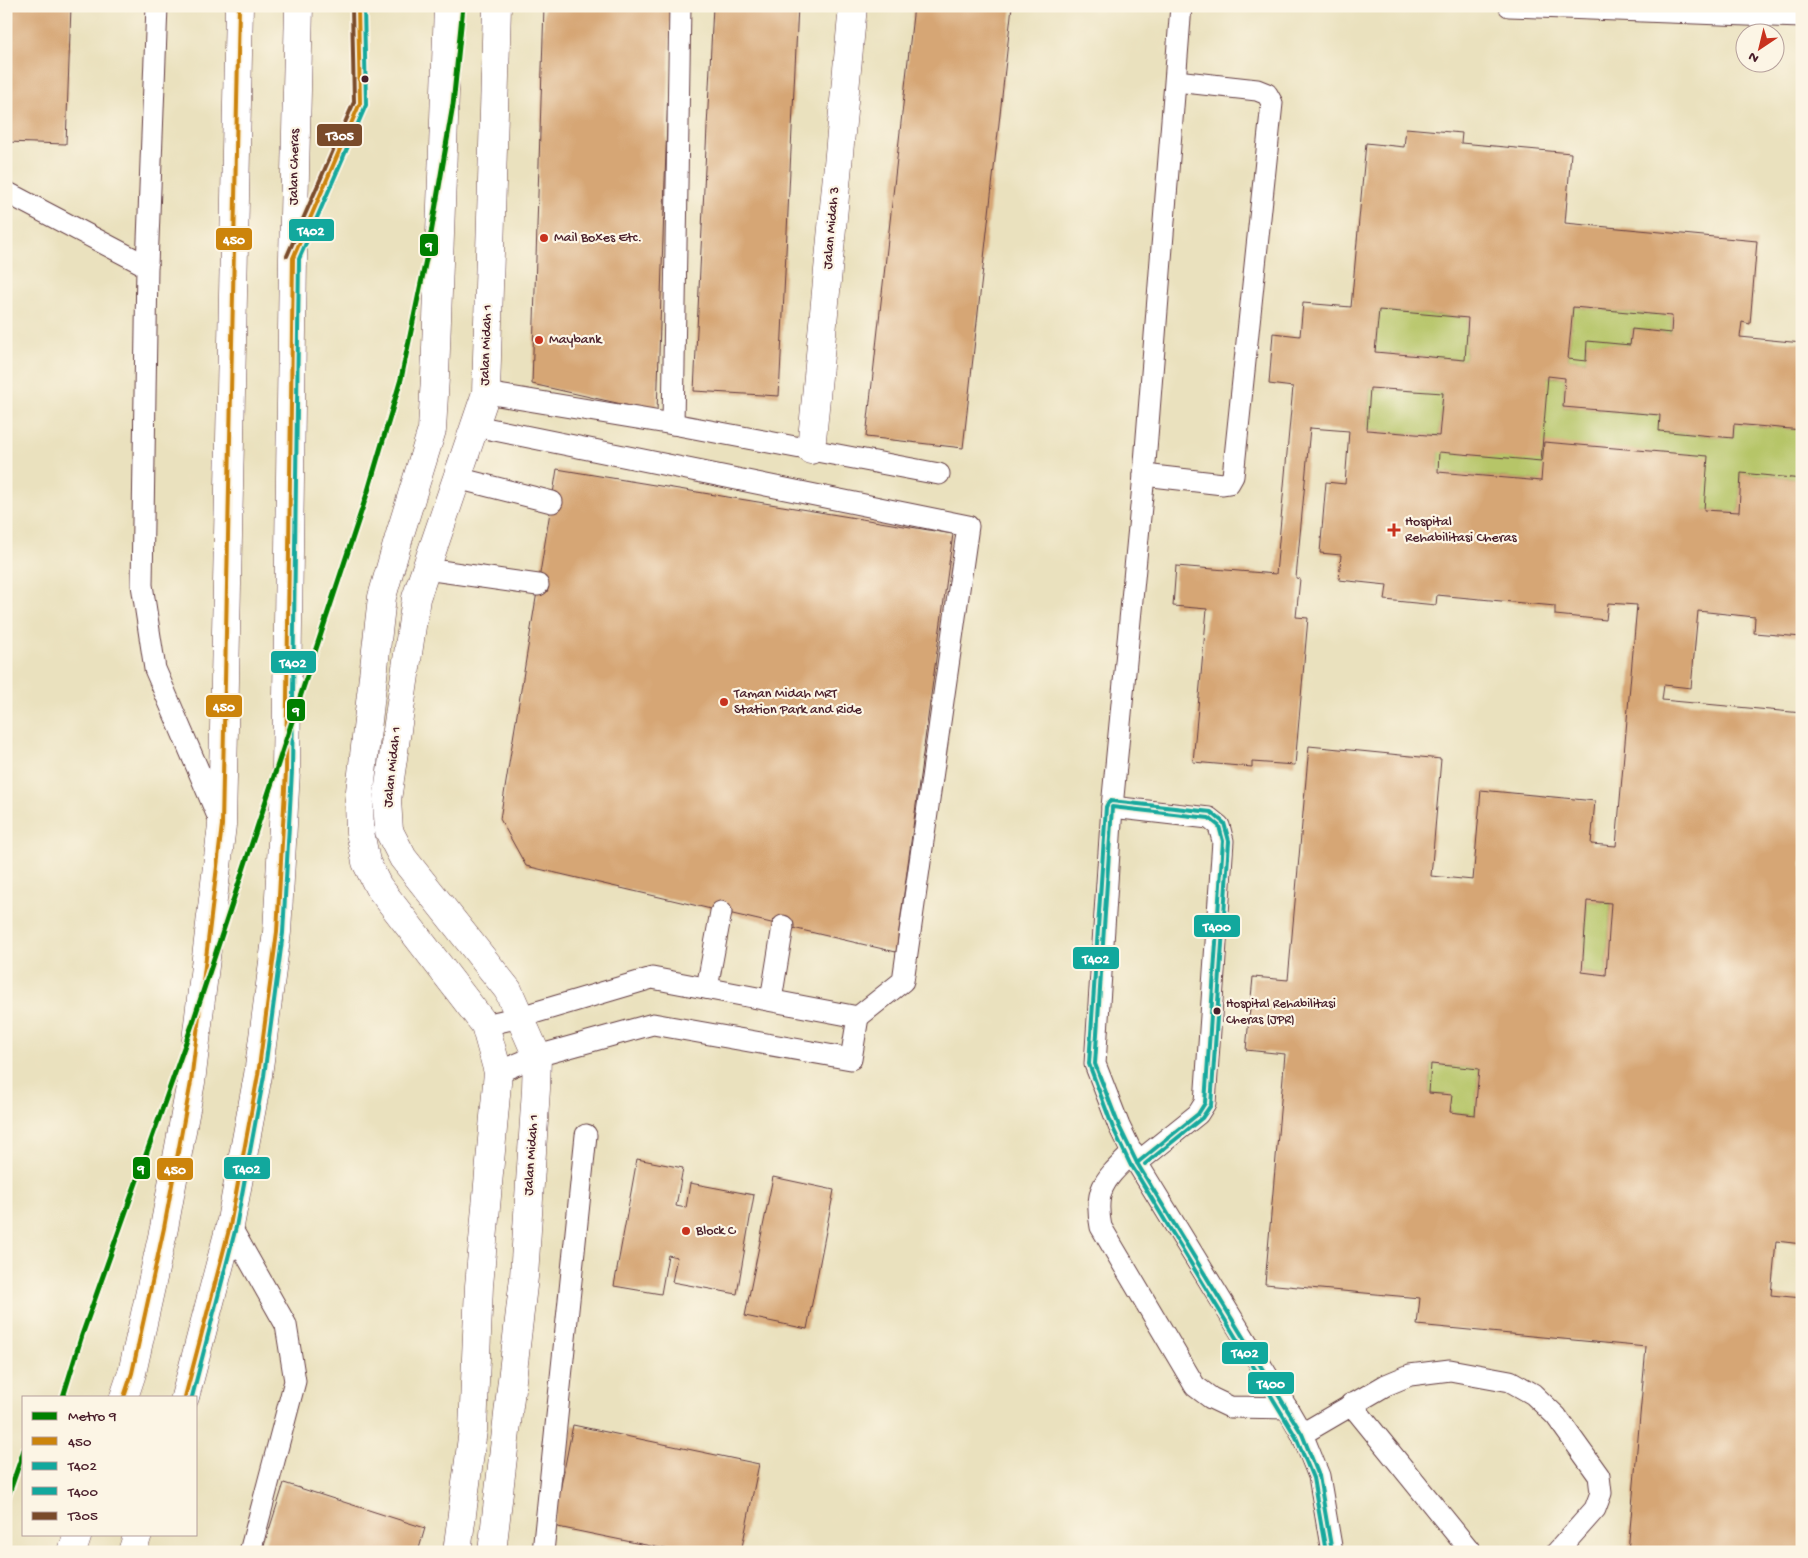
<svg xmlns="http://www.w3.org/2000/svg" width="1808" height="1558" viewBox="0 0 1808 1558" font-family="'Gochi Hand',sans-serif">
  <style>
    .green { fill: #b6c567; stroke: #807249 }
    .building { fill: #d6a674; fill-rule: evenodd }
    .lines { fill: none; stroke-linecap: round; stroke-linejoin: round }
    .lane-casing { stroke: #623c41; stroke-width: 23 }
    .street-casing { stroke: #623c41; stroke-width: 29 }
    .highway-casing { stroke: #623c41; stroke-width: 29 }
    .lane { stroke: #fff; stroke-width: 21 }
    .street { stroke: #fff; stroke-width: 28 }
    .highway { stroke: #fff; stroke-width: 28 }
    .bus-1-casing { stroke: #fcf5e5; stroke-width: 8 }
    .bus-2-casing { stroke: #fcf5e5; stroke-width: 8 }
    .bus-3-casing { stroke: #fcf5e5; stroke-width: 8 }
    .bus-4-casing { stroke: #fcf5e5; stroke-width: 8 }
    .bus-1 { stroke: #cc840b; stroke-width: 4 }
    .bus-2 { stroke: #12a89d; stroke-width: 4 }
    .bus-3 { stroke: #12a89d; stroke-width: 4 }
    .bus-4 { stroke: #7a4b2a; stroke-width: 4 }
    .metro-1-casing { stroke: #fcf5e5; stroke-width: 9 }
    .metro-1 { stroke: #008000; stroke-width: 5 }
    .bus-dot { fill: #4a1f2b; stroke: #fcf5e5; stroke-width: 2 }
    .poi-dot { fill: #c8321e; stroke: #fcf5e5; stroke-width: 2 }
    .labels { text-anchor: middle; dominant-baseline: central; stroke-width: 4.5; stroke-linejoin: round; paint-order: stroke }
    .bus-label { font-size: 13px; fill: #4a1f2b; stroke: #fcf5e5; text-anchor: start }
    .street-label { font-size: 14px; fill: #4a1f2b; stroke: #fcf5e5 }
    .poi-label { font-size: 14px; fill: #4a1f2b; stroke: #fcf5e5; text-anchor: start }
    .line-badge { stroke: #fcf5e5; stroke-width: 2 }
    .badge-label { font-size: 14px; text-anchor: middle; font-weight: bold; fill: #fff }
  </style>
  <rect width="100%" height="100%" fill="#fcf5e5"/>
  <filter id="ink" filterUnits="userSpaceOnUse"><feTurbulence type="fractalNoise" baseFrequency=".02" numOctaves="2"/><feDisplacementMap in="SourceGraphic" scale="10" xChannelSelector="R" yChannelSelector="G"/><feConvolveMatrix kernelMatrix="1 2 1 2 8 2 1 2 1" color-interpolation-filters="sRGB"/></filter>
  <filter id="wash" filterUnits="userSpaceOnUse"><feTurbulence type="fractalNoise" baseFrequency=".0096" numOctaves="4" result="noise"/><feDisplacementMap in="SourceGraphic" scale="20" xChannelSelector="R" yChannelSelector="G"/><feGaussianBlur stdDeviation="1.12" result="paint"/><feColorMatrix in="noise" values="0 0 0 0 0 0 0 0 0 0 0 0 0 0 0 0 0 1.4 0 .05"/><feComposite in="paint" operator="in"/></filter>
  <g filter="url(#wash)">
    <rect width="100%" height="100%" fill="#eae1be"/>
    <g class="green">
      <path d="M1573,307L1672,316L1671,333L1632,329L1630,345L1587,342L1586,361L1568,359Z"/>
      <path d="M1379,310L1468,318L1465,360L1375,352Z"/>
      <path d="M1548,377L1565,378L1563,407L1660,415V431L1733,438L1734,424L1802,430V479L1741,473L1739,512L1704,510L1541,481L1438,472L1439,452Z"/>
      <path d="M1370,388L1443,393L1439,436L1367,430Z"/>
      <path d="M1587,901L1611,903L1606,975L1582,972Z"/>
      <path d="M1431,1064L1479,1069L1475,1115L1450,1112L1451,1095L1429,1093Z"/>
    </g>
    <g id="blocks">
      <g class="building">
        <path d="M6,6H71L66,144L6,142Z"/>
        <path d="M544,6H671L657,412L532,384Z"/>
        <path d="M713,6H798L779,396L694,391Z"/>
        <path d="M914,6H1012L963,448L866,437Z"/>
        <path d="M1406,128L1462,133L1461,143L1571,153L1565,223L1757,241L1750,324L1742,322L1740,337L1802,343V430L1734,424L1733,438L1659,431L1660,415L1563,407L1565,378L1548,376L1541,461L1439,452L1438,472L1541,481L1544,442L1708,456L1704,510L1739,512L1741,473L1802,479V637L1754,633L1755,617L1698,611L1691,688L1664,685L1662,700L1802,713V1244L1776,1241L1771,1295L1802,1298V1552H1770V1550L1745,1548L1744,1552H1628L1646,1347L1417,1325L1420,1298L1265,1284L1285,1054L1246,1050L1253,977L1288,980L1309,746L1441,759L1431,876L1473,880L1481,790L1595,801L1591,844L1616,846L1637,605L1608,603L1606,620L1555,615V606L1437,595L1436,605L1385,600L1387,585L1339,580L1341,555L1320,553L1326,482L1345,484L1349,431L1310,428L1296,578L1300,579L1296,617L1308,618L1295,765L1252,762V767L1193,762L1207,609L1173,606L1176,566L1276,574L1293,387L1269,384L1273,333L1300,336L1303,303L1351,307L1366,143L1404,147ZM1573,307L1672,316L1671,333L1632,329L1630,345L1587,341L1586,361L1568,359ZM1379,310L1468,318L1465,360L1375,352ZM1370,388L1443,393L1439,436L1367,430ZM1587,901L1611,903L1606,975L1582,972ZM1431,1064L1479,1069L1475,1115L1450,1112L1452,1095L1429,1093Z"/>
        <path d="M557,469L953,534L896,952L526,866L500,819Z"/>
        <path d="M637,1159L683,1168L676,1206L686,1208L690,1183L754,1195L737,1294L672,1282L677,1257L668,1255L661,1294L614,1286Z"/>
        <path d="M773,1177L834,1190L807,1329L745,1316Z"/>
        <path d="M573,1425L759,1464L741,1552H680L553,1526Z"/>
        <path d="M284,1483L425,1528L418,1552H262Z"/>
      </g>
    </g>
  </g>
  <g filter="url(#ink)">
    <use href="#blocks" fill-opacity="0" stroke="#623c41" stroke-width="1"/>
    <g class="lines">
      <g class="lane-casing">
        <g id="lane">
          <path d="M157,6L147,266L142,585L155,669L220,821"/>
          <path d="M1181,6L1144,475L1112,807L1095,1064L1119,1126L1137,1163L1287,1408L1302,1434L1319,1476L1332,1552"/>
          <path d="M1509,6L1802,17"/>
          <path d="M6,192L147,266"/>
          <path d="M486,393L673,424L939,474"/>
          <path d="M673,424L680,6"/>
          <path d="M475,426L968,526L903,981L858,1017"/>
          <path d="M1144,475L1223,484L1229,483L1233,476L1272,103L1267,94L1257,90L1176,81"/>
          <path d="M457,478L552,502"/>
          <path d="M426,569L538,585"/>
          <path d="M1112,807L1209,818L1219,826L1223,841L1205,1103L1198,1114L1137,1163"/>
          <path d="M707,988L721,912"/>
          <path d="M771,1000L783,926"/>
          <path d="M485,1025L520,1017L652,978L858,1017L851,1059L653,1024L537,1056L498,1072"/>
          <path d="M1133,1152C1107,1178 1093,1187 1101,1227L1195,1386L1211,1398L1230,1407L1287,1408"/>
          <path d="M230,1226L286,1325L295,1381L250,1552"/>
          <path d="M1351,1404L1471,1552"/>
          <path d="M1302,1434L1386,1385L1410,1375L1450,1370L1510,1381L1533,1394L1556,1416L1599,1476L1601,1493L1595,1509L1557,1552"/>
          <path d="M543,1552L586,1135"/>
        </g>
      </g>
      <g class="street-casing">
        <g id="street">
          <path d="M448,6L435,377L432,430L400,534L382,597L359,800L360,832L366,862L378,886L485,1025L498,1072L479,1286L473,1430L457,1552"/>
          <path d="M811,450L853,6"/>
          <path d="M492,1552L524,1277L536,1089L537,1056L508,990L403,858L389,831L387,800L416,598L486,393L497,6"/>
        </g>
      </g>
      <g class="highway-casing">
        <g id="highway">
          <path d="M124,1397L132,1373L164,1228L191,1082L222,825L239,6"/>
          <path d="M185,1397L230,1226L258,1075L277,932L286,771L293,258L299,6"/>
          <path d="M72,1552L78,1534"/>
          <path d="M132,1552L138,1534"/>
        </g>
      </g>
      <use href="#lane" class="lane"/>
      <use href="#street" class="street"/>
      <use href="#highway" class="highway"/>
      <g class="bus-1-casing">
        <g id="bus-1">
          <path d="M124,1397L132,1373L164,1228L191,1082L222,825L239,6"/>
          <path d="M185,1397L230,1226L258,1075L277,932L286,771L293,258L360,103L358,6"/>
        </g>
      </g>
      <g class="bus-2-casing">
        <g id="bus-2">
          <path d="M1131,1166L1113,1128L1089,1064L1106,807L1108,803L1111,801L1211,812L1224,823L1229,841L1211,1105L1202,1118L1145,1164"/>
          <path d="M1132,1166L1296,1437L1313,1478L1326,1552"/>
          <path d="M192,1397L236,1227L264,1076L283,933L292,771L299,259L366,105L364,6"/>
        </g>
      </g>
      <g class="bus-3-casing">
        <g id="bus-3">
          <path d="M1112,807L1209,818L1219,826L1223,841L1205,1103L1198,1114L1137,1163L1119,1126L1095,1064Z"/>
          <path d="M1137,1163L1302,1434L1319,1476L1332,1552"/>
        </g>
      </g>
      <g class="bus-4-casing">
        <path id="bus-4" d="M287,256L354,102L352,6"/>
      </g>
      <use href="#bus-1" class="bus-1"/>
      <use href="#bus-2" class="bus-2"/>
      <use href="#bus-3" class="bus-3"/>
      <use href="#bus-4" class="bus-4"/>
      <g class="metro-1-casing">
        <g id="metro-1">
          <path d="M63,1397L82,1335L192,1025L368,491L401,379L429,245L453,105L463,6"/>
          <path d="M6,1502L24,1450"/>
        </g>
      </g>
      <use href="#metro-1" class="metro-1"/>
    </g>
  </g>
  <g class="bus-dot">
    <circle cx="365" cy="79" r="4.5"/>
    <circle cx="1217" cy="1011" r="4.5"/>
  </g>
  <g class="poi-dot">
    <circle cx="544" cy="238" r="5"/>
    <circle cx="539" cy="340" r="5"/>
    <path d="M1391.5 522.5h5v5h5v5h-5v5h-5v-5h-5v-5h5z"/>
    <circle cx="724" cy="702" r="5"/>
    <circle cx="686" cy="1231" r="5"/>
  </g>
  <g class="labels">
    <g class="bus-label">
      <text x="1226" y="1004">Hospital Rehabilitasi<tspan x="1226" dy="16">Cheras (JPR)</tspan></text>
    </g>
    <g class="street-label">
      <text transform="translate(295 167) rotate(-89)">Jalan Cheras</text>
      <text transform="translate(832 228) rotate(-85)">Jalan Midah 3</text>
      <text transform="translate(487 345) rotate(-88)">Jalan Midah 1</text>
      <text transform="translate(393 767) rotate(-84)">Jalan Midah 1</text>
      <text transform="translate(532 1155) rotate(-86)">Jalan Midah 1</text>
    </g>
    <g class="poi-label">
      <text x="554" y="238">Mail Boxes Etc.</text>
      <text x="549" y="340">Maybank</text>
      <text x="1405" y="522">Hospital<tspan x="1405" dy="16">Rehabilitasi Cheras</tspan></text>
      <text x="734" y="694">Taman Midah MRT<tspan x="734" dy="16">Station Park and Ride</tspan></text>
      <text x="696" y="1231">Block C</text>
    </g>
  </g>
  <g class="line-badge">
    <rect x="316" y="123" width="47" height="24" rx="5" fill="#7a4b2a"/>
    <rect x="288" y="218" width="47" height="24" rx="5" fill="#12a89d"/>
    <rect x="215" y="227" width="38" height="24" rx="5" fill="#cc840b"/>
    <rect x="419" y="233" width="20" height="24" rx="5" fill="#008000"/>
    <rect x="270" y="650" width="47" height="24" rx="5" fill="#12a89d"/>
    <rect x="205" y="694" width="38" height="24" rx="5" fill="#cc840b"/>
    <rect x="286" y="698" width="20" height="24" rx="5" fill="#008000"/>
    <rect x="1193" y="914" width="48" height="24" rx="5" fill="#12a89d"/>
    <rect x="1072" y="946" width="48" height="24" rx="5" fill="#12a89d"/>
    <rect x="223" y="1156" width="48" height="24" rx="5" fill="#12a89d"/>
    <rect x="132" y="1156" width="19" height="24" rx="5" fill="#008000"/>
    <rect x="156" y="1157" width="38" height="24" rx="5" fill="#cc840b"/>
    <rect x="1221" y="1341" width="48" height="24" rx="5" fill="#12a89d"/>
    <rect x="1247" y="1371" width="48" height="24" rx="5" fill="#12a89d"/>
  </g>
  <g class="badge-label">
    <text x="340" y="140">T305</text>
    <text x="311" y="235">T402</text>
    <text x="234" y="244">450</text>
    <text x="429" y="250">9</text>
    <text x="293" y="667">T402</text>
    <text x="224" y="711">450</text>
    <text x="296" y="715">9</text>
    <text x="1217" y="931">T400</text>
    <text x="1096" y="963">T402</text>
    <text x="247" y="1173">T402</text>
    <text x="141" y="1173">9</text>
    <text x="175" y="1174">450</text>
    <text x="1245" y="1357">T402</text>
    <text x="1271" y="1388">T400</text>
  </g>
  <rect width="1808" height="1558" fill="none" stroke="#fcf5e5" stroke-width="25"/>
  <rect x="22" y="1396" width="175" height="140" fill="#fcf5e5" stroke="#b59f9b"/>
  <rect x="32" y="1412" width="25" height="8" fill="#008000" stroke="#b59f9b"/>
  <text x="68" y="1420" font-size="15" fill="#4a1f2b">Metro 9</text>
  <rect x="32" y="1437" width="25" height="8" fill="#cc840b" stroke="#b59f9b"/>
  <text x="68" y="1446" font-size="15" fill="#4a1f2b">450</text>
  <rect x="32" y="1462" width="25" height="8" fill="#12a89d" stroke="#b59f9b"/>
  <text x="68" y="1470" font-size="15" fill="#4a1f2b">T402</text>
  <rect x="32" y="1487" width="25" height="8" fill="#12a89d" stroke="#b59f9b"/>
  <text x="68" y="1496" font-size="15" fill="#4a1f2b">T400</text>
  <rect x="32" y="1512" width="25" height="8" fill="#7a4b2a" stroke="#b59f9b"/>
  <text x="68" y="1520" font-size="15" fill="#4a1f2b">T305</text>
  <g transform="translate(1760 48) rotate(215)"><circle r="24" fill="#fcf5e5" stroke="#b59f9b"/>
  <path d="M0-4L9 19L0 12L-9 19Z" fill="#c8321e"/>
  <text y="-8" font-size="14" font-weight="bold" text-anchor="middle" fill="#4a1f2b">N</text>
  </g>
</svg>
